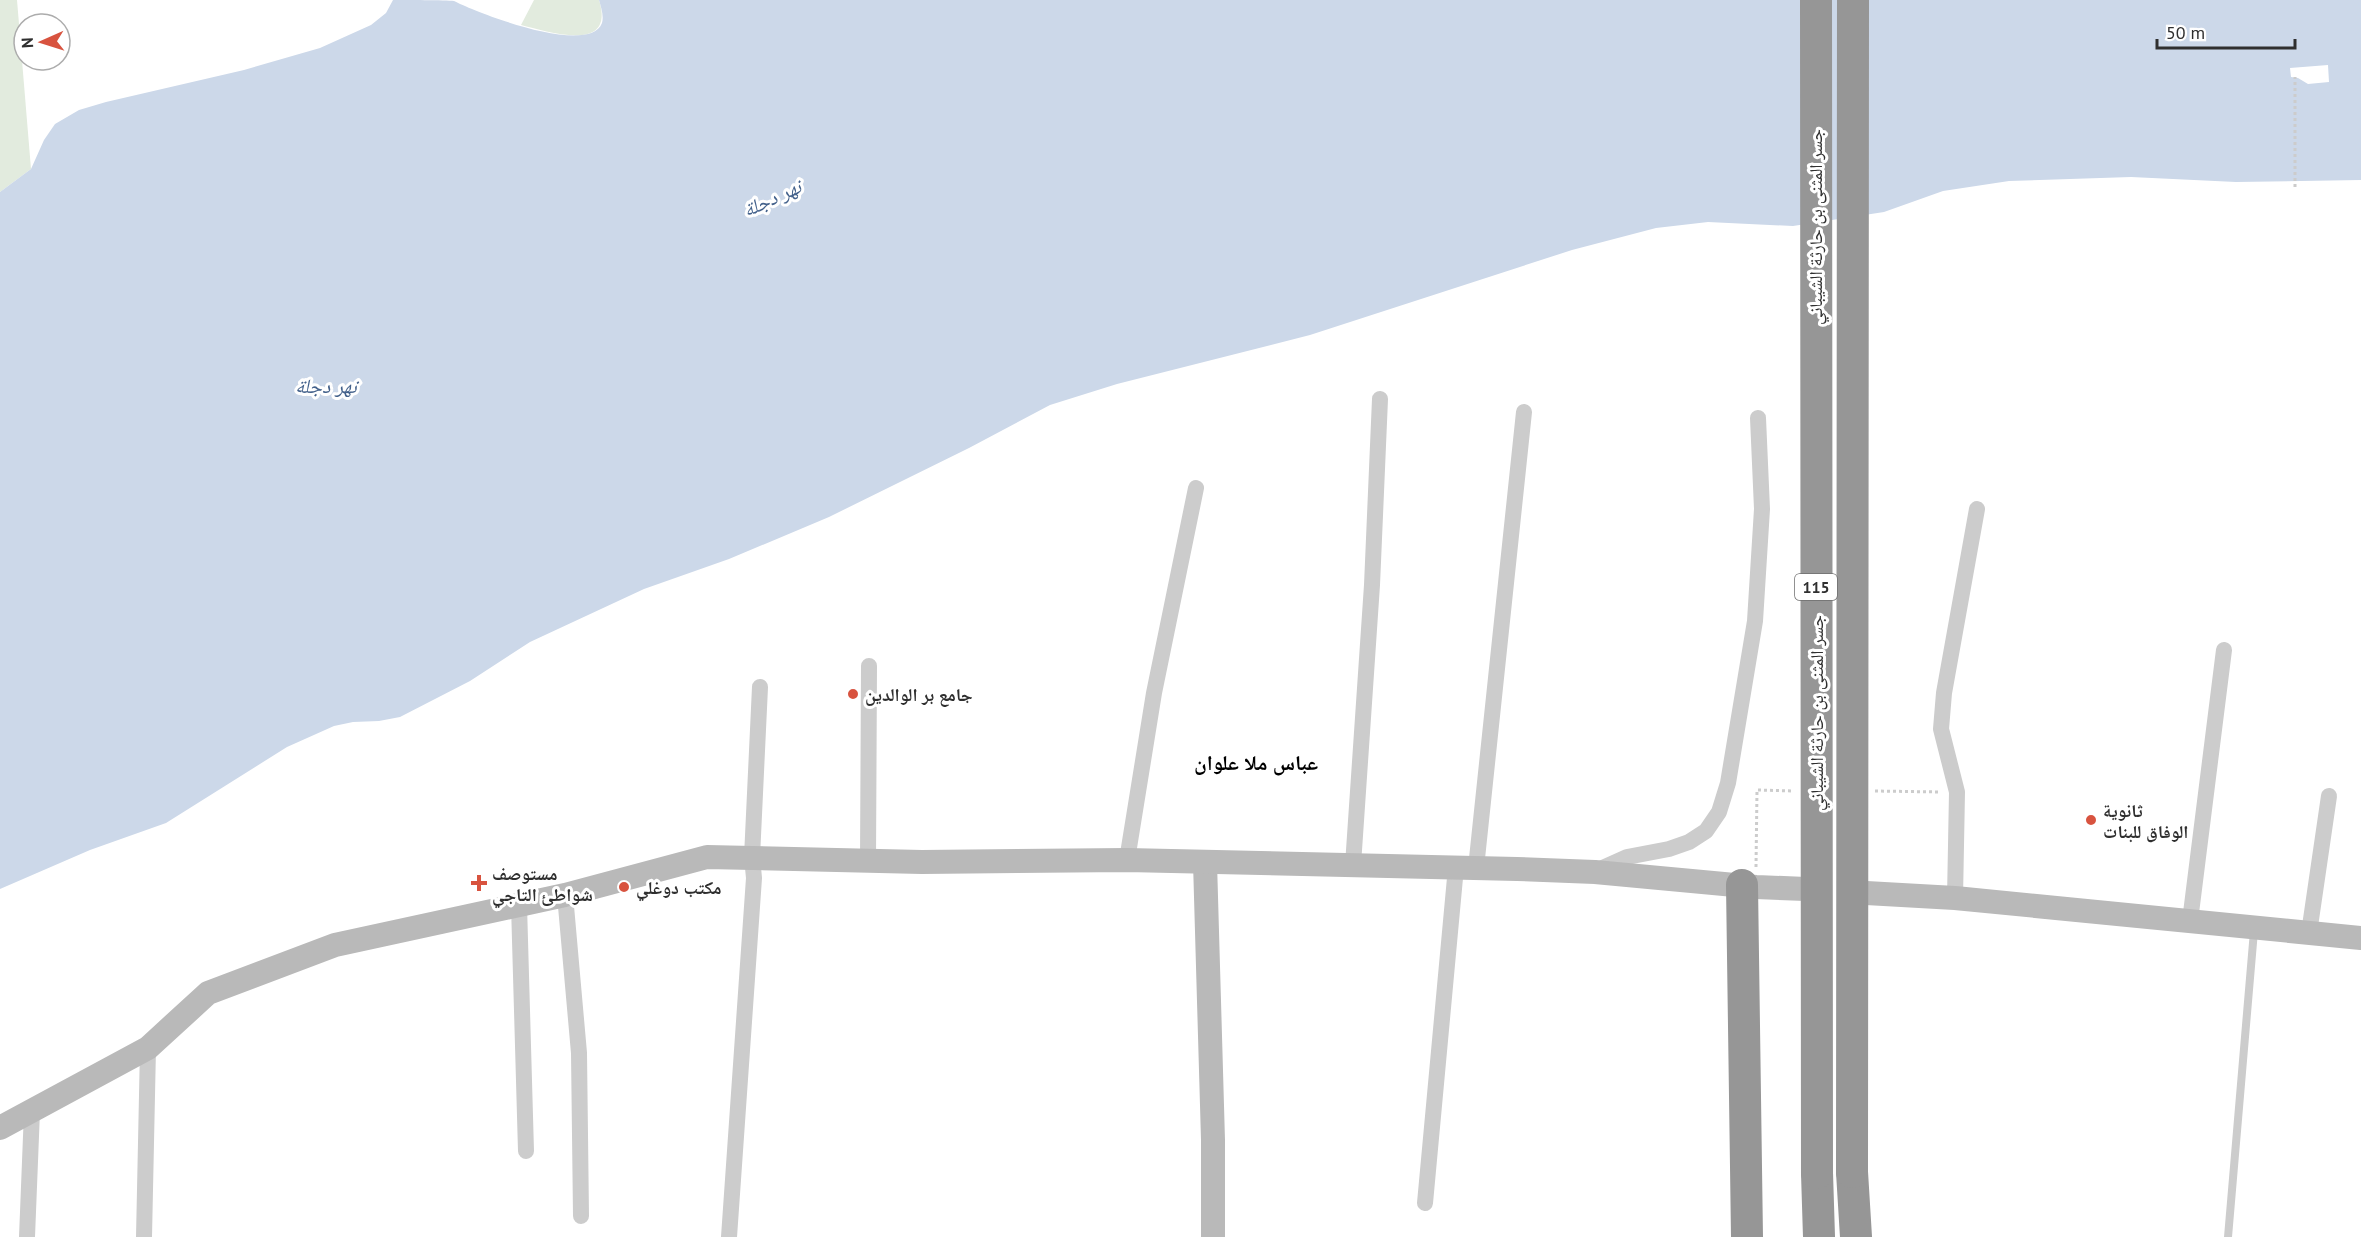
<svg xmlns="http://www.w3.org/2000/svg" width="2361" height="1237" viewBox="0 0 2361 1237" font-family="'PT Sans','Noto Naskh Arabic',sans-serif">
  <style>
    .green { fill: #e2ebde }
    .water { fill: #ccd8e9 }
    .pier { fill: #fff }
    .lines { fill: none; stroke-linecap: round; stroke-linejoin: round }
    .path { stroke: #ccc; stroke-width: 3; stroke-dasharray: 3 3; stroke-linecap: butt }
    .lane { stroke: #ccc; stroke-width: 8 }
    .street { stroke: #ccc; stroke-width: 16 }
    .secondary { stroke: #b9b9b9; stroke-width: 24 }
    .highway { stroke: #969696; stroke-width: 32 }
    .highway-bridge { stroke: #969696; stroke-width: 32 }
    .poi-dot { fill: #d8533f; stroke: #fff; stroke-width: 2 }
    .labels { text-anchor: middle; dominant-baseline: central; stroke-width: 6; stroke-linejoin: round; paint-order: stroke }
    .shield { fill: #fff; stroke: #6d6d6d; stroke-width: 1.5 }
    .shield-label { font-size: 16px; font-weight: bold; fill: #2f2f2f }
    .street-label { font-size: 18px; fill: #2f2f2f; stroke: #fff }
    .poi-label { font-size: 18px; font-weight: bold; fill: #2f2f2f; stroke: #fff; text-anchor: start }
    .water-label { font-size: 20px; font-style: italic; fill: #43618b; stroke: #fff }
    .quarter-label { font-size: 21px; font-weight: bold; fill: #000; stroke: #fff }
  </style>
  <rect width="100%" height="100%" fill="#fff"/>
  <g class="green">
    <path d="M0,0H17L31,169L0,192Z"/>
    <path d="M534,0H599C616,54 549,32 521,25Z"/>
  </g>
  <path class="water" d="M393,0C405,0 446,0 454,1C475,12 589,57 602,23C604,16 601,7 599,0H2361V180L2236,182L2131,177L2009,181L1943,191L1884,212L1793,226L1708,222L1656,228L1572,250L1310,335L1117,384L1050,405L969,448L829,517L729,559L644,589L530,642L470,681L400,717L379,721L353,722L334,726L287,747L166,823L90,850L0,889V192L31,169L44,140L55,124L79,110L106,102L244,70L320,48L371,25L386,13Z"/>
  <path class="pier" d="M2328,65L2329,82L2308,84L2298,78L2291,77L2290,68Z"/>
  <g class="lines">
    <g class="path">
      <path d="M2295,187V77"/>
      <path d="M1875,791L1941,792"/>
      <path d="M1756,867L1757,790L1793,791"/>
    </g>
    <path class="lane" d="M2228,1237L2254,931"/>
    <g class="street">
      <path d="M1127,860L1154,693L1196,488"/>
      <path d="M868,861L869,666"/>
      <path d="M1353,865L1372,585L1380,399"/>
      <path d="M1476,868L1524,412"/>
      <path d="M1598,870L1627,857L1669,849L1689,842L1706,831L1719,812L1728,783L1755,621L1762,509L1758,418"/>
      <path d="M565,895L579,1053L581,1216"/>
      <path d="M1955,898L1957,792L1941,729L1944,693L1977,509"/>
      <path d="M519,905L526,1151"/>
      <path d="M2190,921L2224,650"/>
      <path d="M2309,933L2329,796"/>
      <path d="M1425,1203L1456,867"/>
      <path d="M27,1237L32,1111"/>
      <path d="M144,1237L148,1048"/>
      <path d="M729,1237L754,878L752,857L760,687"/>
    </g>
    <g class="secondary">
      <path d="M1205,862L1213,1140V1237"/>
      <path d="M1866,893L1955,898L2361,938"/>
      <path d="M0,1128L148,1048L208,993L335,945L565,895L707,857L922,862L1127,860L1517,869L1595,872L1756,887L1806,889"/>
    </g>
    <g class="highway">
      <path d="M1742,885L1747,1237"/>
      <path d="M1852,1172L1856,1237"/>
      <path d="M1817,1173L1819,1237"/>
    </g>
    <g class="highway-bridge">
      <path d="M1816,0L1817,1173"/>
      <path d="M1852,1172L1853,0"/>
    </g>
  </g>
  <g class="poi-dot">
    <circle cx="853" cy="694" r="6"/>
    <circle cx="2091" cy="820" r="6"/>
    <path d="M476 874h6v6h6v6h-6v6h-6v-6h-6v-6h6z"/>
    <circle cx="624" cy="887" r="6"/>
  </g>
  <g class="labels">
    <rect class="shield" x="1795" y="574" width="42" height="26" rx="4.5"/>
    <g class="shield-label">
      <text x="1816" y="587">115</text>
    </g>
    <g class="street-label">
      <text transform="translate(1815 227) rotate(-90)">جسر المثنى بن حارثة الشيباني</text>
      <text transform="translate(1816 713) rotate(-90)">جسر المثنى بن حارثة الشيباني</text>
    </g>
    <g class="poi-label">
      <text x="865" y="694">جامع بر الوالدين</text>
      <text x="2103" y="810">ثانوية<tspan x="2103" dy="21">الوفاق للبنات</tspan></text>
      <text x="492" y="873">مستوصف<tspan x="492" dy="21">شواطئ التاجي</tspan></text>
      <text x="636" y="887">مكتب دوغلي</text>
    </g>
    <g class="water-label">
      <text transform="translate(772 198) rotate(-25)">نهر دجلة</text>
      <text x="326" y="386">نهر دجلة</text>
    </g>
    <g class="quarter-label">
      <text x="1256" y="762">عباس ملا علوان</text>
    </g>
  </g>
  <g transform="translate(42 42) rotate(267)"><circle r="28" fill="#ffffff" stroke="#acacac" stroke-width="1.5"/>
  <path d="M0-4.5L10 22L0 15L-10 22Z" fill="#d8533f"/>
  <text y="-9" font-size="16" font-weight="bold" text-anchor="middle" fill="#2f2f2f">N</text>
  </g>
  <path d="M2157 39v9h138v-9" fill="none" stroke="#2f2f2f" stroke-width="3"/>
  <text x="2166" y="39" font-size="18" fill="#2f2f2f" stroke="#ffffff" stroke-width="4.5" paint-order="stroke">50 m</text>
</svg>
